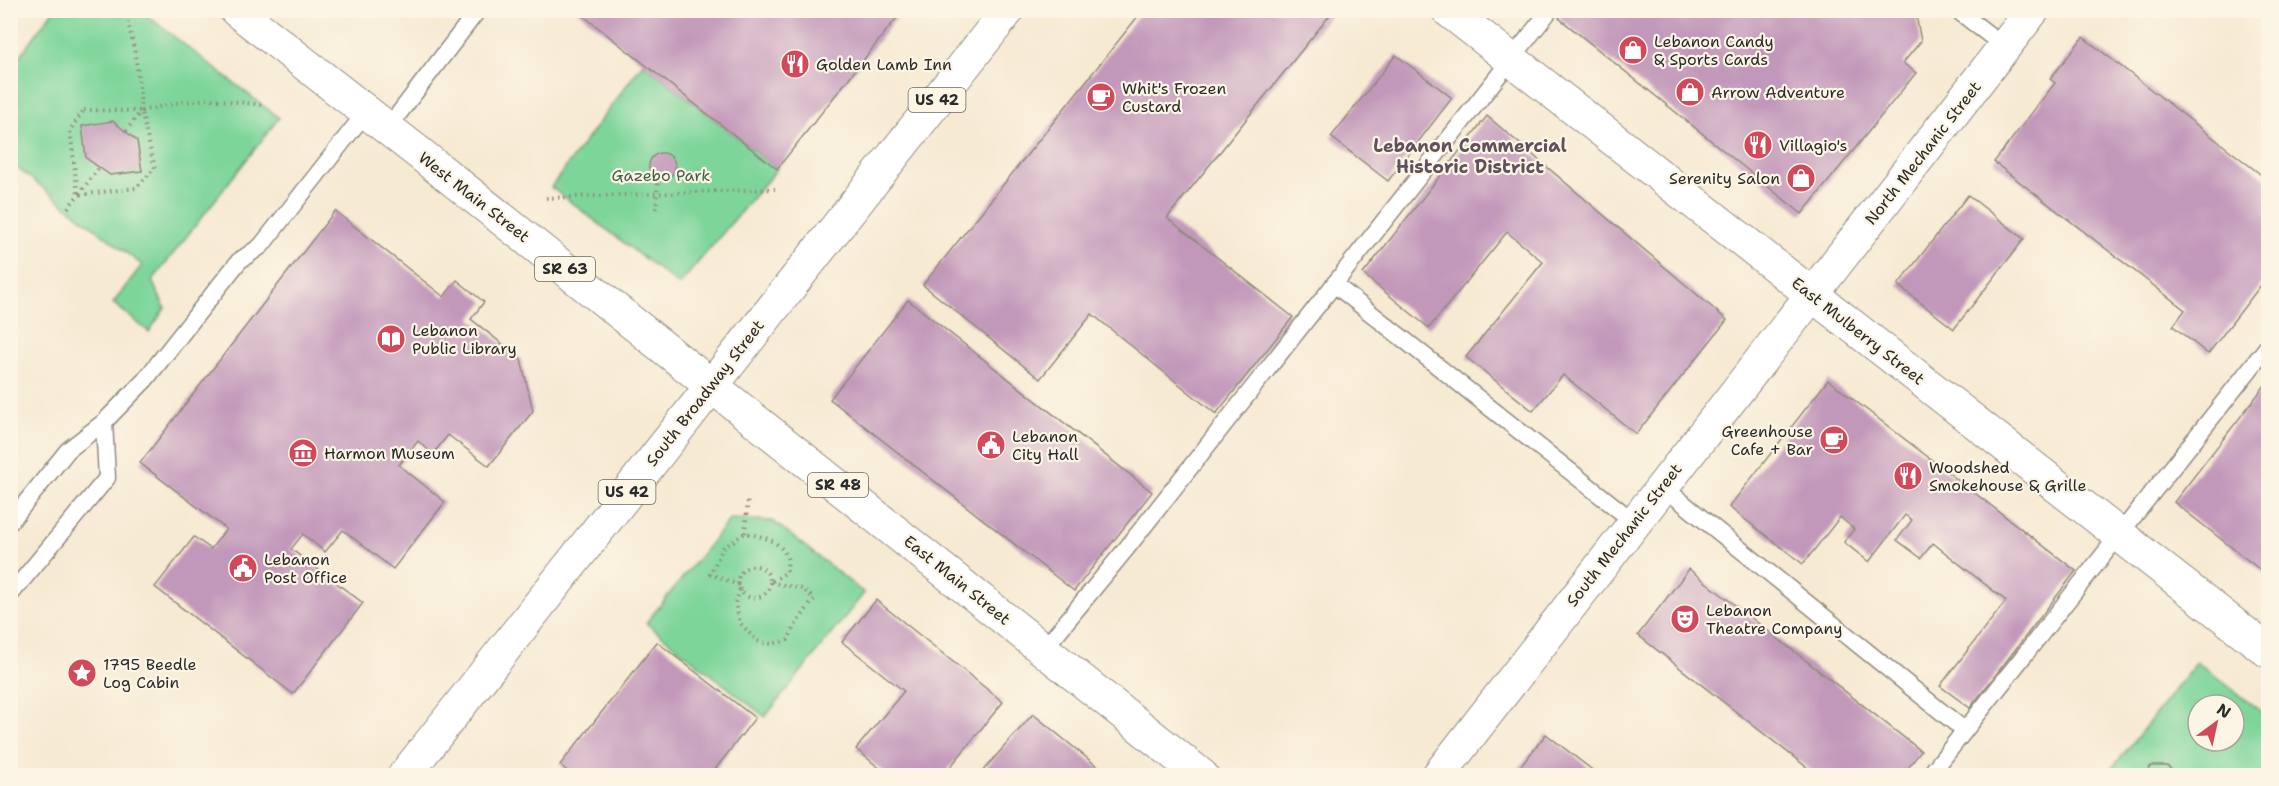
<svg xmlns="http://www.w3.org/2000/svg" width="2279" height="786" viewBox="0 0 2279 786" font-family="'Shantell Sans',sans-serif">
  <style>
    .green { fill: #7dd59a; stroke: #548062; stroke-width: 1.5; fill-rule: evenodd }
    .building { fill: #c298ba }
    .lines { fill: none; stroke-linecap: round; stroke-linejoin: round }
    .service-casing { stroke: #918a7f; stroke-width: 19 }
    .minor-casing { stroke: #918a7f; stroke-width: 35 }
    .tertiary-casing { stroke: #918a7f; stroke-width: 35 }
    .primary-casing { stroke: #918a7f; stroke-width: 35 }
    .path { stroke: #918a7f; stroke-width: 4; stroke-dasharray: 1.5 4.5; stroke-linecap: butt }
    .service { stroke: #fff; stroke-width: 16 }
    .minor { stroke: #fff; stroke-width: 33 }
    .tertiary { stroke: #fff; stroke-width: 33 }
    .primary { stroke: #fff; stroke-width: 33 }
    .labels { text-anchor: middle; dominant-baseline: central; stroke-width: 4.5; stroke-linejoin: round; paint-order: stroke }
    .shield { fill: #fcf5e5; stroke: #6a6863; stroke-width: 1.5 }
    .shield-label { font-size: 15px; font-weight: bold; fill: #2b2b2b }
    .poi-label { font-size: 16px; fill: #2b2b2b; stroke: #fcf5e5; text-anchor: start }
    .street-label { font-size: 16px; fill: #2b2b2b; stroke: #fcf5e5 }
    .park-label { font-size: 16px; fill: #445e4c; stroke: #fcf5e5 }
    .neighbourhood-label { font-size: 18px; font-weight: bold; fill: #60515d; stroke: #fcf5e5 }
  </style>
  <rect width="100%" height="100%" fill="#fcf5e5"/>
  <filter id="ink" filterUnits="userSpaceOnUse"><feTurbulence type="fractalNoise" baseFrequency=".0167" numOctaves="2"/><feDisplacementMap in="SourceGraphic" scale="12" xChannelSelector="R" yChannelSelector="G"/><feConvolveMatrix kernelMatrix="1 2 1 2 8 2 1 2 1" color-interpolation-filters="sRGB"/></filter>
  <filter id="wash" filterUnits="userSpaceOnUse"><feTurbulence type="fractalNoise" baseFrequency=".008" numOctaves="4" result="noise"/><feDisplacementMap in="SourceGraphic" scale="24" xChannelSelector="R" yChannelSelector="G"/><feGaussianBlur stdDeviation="1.35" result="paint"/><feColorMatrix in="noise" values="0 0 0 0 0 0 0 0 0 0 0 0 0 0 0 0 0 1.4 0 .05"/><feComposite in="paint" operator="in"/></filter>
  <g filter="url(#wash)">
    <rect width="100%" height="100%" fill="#f7ead3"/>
    <g class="green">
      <path d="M53,11H141L279,118L152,281L165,308L149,332L113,303L142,265L11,163V68Z"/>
      <path d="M643,63L777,169L679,285L551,187Z"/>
      <path d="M730,519L773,521L864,593L765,717L646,623Z"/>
      <path d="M2197,662L2268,717V775L2106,776ZM2198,705H2234V741H2198Z"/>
    </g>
    <g id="blocks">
      <g class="building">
        <path d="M576,10H903L777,169Z"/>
        <path d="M1143,10H1334L1167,218L1293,317L1216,414L1092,314L1040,379L923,285Z"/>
        <path d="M1565,10H1915L1921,41L1903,63L1916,73L1802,214L1559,18Z"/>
        <path d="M2083,37L2268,180V276L2208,354L2173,326L2185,310L1994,162L2055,83L2050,79Z"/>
        <path d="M1396,55L1452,98L1388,181L1331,137Z"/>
        <path d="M1487,116L1727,320L1636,434L1563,375L1533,411L1466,357L1543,262L1507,232L1429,328L1363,274Z"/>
        <path d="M113,121L137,141L142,171L110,175L86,158L82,126Z"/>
        <circle cx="662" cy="166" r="13"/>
        <path d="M1968,195L2024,239L1954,329L1898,285Z"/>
        <path d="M335,211L444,297L457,280L484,302L471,319L521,359L533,411L489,466L448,435L433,454L418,441L399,465L445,502L393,569L343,530L325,552L303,534L291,549L363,603L293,694L155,587L194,537L211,549L226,529L140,463Z"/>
        <path d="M908,300L1152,492L1074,591L830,399Z"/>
        <path d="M1828,380L2076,571L1970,708L1940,686L2006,601L1933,543L1921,558L1897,540L1912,520L1905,515L1869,562L1844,542L1854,529L1840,517L1803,564L1729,507Z"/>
        <path d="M2266,384L2268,387V576L2174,502Z"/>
        <path d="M1689,569L1921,751L1902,776H1818L1638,635Z"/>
        <path d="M876,600L1003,702L943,776H889L856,749L904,691L842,642Z"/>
        <path d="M657,642L755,718L710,776H573L560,765Z"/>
        <path d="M1033,714L1109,776L980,774Z"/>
        <path d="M1546,734L1600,776H1513Z"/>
        <path d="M2151,766H2167L2179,776H2143Z"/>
      </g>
    </g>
  </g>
  <g filter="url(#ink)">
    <use href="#blocks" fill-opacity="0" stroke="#918a7f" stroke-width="1.5"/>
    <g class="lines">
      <g class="service-casing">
        <g id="service">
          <path d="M1957,10L2005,47"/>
          <path d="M387,129L478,10"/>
          <path d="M1334,284L1634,522"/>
          <path d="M1662,486L1964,730"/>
          <path d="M10,522L68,450L104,422L145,380L239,261L261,246L366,112"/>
          <path d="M10,595L107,478L104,422"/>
          <path d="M1043,650L1126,549L1550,10"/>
          <path d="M1929,776L2268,346"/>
        </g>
      </g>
      <g class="minor-casing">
        <path id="minor" d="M1438,776L2033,10"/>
      </g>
      <g class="tertiary-casing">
        <path id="tertiary" d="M1448,10L2268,651"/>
      </g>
      <g class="primary-casing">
        <g id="primary">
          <path d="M236,10L419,153L1202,776"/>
          <path d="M404,776L1008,10"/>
        </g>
      </g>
      <g class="path">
        <path d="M124,10C135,44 139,76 141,111L126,131"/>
        <path d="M84,110L141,111L155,168L136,188L78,195L70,130Z"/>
        <path d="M141,111L176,103L211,99L263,105"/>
        <path d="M546,198L775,189"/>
        <path d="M68,208L99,168"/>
        <path d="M656,209L658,179"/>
        <path d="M745,533L748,498"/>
        <circle cx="754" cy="582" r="16"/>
        <path d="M739,585L710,574L723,548L745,533C761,536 780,540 787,557C788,561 787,568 787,572L771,582"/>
        <path d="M740,590L735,603L740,623L757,641L772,644L788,640L794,627L814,599L803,589L770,582"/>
      </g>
      <use href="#service" class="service"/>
      <use href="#minor" class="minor"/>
      <use href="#tertiary" class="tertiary"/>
      <use href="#primary" class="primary"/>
    </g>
  </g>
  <defs>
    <g id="shop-disc" transform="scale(1.5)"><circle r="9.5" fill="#d1495b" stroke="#fcf5e5"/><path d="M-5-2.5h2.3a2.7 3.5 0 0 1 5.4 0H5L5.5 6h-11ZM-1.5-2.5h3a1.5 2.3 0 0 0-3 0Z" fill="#fff"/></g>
    <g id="restaurant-disc" transform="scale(1.5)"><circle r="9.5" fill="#d1495b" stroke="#fcf5e5"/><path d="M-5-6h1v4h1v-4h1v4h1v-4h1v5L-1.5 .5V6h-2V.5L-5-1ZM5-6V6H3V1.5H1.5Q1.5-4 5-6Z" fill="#fff"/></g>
    <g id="cafe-disc" transform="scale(1.5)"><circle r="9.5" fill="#d1495b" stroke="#fcf5e5"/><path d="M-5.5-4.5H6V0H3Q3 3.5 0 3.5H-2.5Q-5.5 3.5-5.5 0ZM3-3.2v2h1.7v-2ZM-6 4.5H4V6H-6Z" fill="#fff"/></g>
    <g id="library-disc" transform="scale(1.5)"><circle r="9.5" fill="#d1495b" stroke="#fcf5e5"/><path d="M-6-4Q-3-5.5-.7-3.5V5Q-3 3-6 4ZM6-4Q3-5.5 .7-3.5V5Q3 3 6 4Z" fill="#fff"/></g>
    <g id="civic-disc" transform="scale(1.5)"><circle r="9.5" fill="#d1495b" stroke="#fcf5e5"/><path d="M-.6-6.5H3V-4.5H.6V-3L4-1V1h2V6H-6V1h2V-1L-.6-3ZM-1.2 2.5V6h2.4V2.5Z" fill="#fff"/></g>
    <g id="museum-disc" transform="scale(1.5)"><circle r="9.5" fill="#d1495b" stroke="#fcf5e5"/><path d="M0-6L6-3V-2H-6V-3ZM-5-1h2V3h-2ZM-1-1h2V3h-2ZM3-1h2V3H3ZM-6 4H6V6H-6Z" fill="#fff"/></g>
    <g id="theatre-disc" transform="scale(1.5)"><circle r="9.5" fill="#d1495b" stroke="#fcf5e5"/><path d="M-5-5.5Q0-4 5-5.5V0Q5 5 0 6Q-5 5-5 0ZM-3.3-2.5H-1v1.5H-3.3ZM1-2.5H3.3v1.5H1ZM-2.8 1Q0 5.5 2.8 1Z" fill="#fff"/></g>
    <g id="sight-disc" transform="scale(1.5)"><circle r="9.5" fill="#d1495b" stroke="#fcf5e5"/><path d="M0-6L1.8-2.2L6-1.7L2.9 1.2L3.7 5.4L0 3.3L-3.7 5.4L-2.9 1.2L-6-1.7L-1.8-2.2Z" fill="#fff"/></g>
  </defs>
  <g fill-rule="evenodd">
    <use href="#shop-disc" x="1633" y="50"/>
    <use href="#restaurant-disc" x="795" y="64"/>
    <use href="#shop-disc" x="1690" y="92"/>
    <use href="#cafe-disc" x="1101" y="97"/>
    <use href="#restaurant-disc" x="1758" y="145"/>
    <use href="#shop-disc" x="1801" y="178"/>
    <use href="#library-disc" x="391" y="339"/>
    <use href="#cafe-disc" x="1834" y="440"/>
    <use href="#civic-disc" x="991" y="445"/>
    <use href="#museum-disc" x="303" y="453"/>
    <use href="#restaurant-disc" x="1908" y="476"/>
    <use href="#civic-disc" x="243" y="568"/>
    <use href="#theatre-disc" x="1685" y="619"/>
    <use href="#sight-disc" x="82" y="673"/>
  </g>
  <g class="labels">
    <g class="shield">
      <rect x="908.5" y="88" width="57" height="24" rx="4.5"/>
      <rect x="535" y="257" width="60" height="24" rx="4.5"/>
      <rect x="808" y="473" width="60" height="24" rx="4.5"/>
      <rect x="598.5" y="480" width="57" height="24" rx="4.5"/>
    </g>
    <g class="shield-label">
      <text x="937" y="100">US 42</text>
      <text x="565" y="269">SR 63</text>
      <text x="838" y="485">SR 48</text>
      <text x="627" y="492">US 42</text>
    </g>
    <g class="poi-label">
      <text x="1654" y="41">Lebanon Candy<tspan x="1654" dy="18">&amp; Sports Cards</tspan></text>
      <text x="816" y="64">Golden Lamb Inn</text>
      <text x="1122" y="88">Whit's Frozen<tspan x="1122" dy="18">Custard</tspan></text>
      <text x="1711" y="92">Arrow Adventure</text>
      <text x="1779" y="145">Villagio's</text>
      <text x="1780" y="178" text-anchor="end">Serenity Salon</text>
      <text x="412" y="330">Lebanon<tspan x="412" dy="18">Public Library</tspan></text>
      <text x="1813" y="431" text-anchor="end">Greenhouse<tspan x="1813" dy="18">Cafe + Bar</tspan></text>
      <text x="1012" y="436">Lebanon<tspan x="1012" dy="18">City Hall</tspan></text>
      <text x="324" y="453">Harmon Museum</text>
      <text x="1929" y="467">Woodshed<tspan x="1929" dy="18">Smokehouse &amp; Grille</tspan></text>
      <text x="264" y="559">Lebanon<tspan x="264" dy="18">Post Office</tspan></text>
      <text x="1706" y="610">Lebanon<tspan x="1706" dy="18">Theatre Company</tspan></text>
      <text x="103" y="664">1795 Beedle<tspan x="103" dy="18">Log Cabin</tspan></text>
    </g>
    <g class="street-label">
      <text transform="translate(1923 153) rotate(-52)">North Mechanic Street</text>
      <text transform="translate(474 197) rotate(38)">West Main Street</text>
      <text transform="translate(1858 331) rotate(38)">East Mulberry Street</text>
      <text transform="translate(705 393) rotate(-52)">South Broadway Street</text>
      <text transform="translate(1624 535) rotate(-52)">South Mechanic Street</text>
      <text transform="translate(957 580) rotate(39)">East Main Street</text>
    </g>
    <g class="park-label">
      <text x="661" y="175">Gazebo Park</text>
    </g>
    <g class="neighbourhood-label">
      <text x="1470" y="146">Lebanon Commercial<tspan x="1470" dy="21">Historic District</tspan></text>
    </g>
  </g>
  <rect width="2279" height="786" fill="none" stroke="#fcf5e5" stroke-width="36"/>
  <g transform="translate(2216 723) rotate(33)"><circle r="28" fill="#fcf5e5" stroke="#a8a49b" stroke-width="1.5"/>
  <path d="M0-4.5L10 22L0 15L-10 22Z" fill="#d1495b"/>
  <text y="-9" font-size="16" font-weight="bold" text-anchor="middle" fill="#2b2b2b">N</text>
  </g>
</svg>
